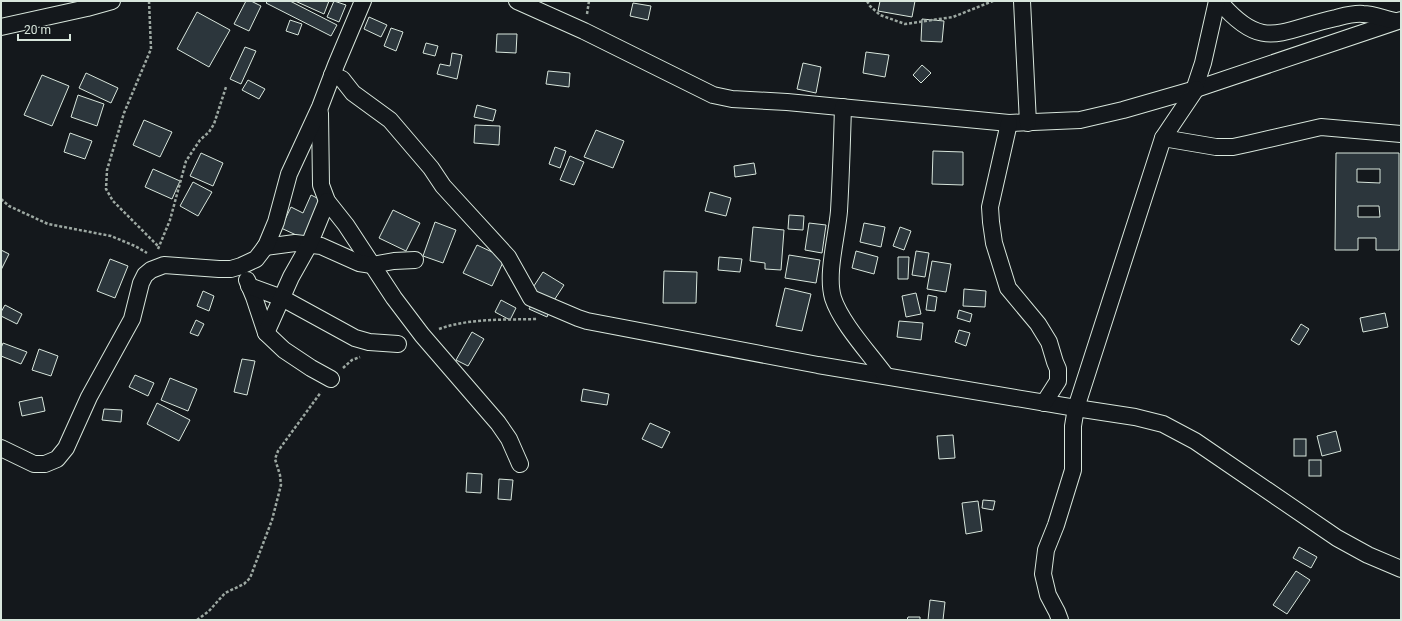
<svg xmlns="http://www.w3.org/2000/svg" width="1402" height="621" viewBox="0 0 1402 621" font-family="Roboto,sans-serif">
  <style>
    .building { fill: #2c363c; stroke: #d8e6dc; fill-rule: evenodd }
    .lines { fill: none; stroke-linecap: round; stroke-linejoin: round }
    .minor-casing { stroke: #d8e6dc; stroke-width: 18 }
    .path { stroke: #9da8a2; stroke-width: 2.5; stroke-dasharray: 3 2; stroke-linecap: butt }
    .minor { stroke: #14181c; stroke-width: 16 }
  </style>
  <rect width="100%" height="100%" fill="#14181c"/>
  <g class="building">
    <path d="M246,1H251L261,6L249,31L234,24Z"/>
    <path d="M268,1H290L337,25L331,36L266,3Z"/>
    <path d="M295,1H329L324,14Z"/>
    <path d="M334,1L346,5L339,22L327,17Z"/>
    <path d="M880,1H915L912,17L878,11Z"/>
    <path d="M633,3L651,6L648,20L630,16Z"/>
    <path d="M197,12L230,30L209,67L177,49Z"/>
    <path d="M369,17L387,25L381,37L364,29Z"/>
    <path d="M922,19L944,21L942,42L921,41Z"/>
    <path d="M290,20L302,24L298,35L286,31Z"/>
    <path d="M391,28L403,32L396,51L384,46Z"/>
    <path d="M497,34H517L516,53L496,52Z"/>
    <path d="M426,43L438,46L435,56L423,53Z"/>
    <path d="M245,47L256,51L241,84L230,79Z"/>
    <path d="M866,52L889,55L885,77L863,73Z"/>
    <path d="M452,53L462,55L457,79L437,74L440,64L450,66Z"/>
    <path d="M803,63L821,67L816,93L797,89Z"/>
    <path d="M922,65L931,73L921,83L913,75Z"/>
    <path d="M548,71L570,73L569,87L546,84Z"/>
    <path d="M86,73L118,88L111,103L79,88Z"/>
    <path d="M42,75L69,86L52,126L24,115Z"/>
    <path d="M248,80L265,89L259,99L242,90Z"/>
    <path d="M78,95L104,104L97,126L71,117Z"/>
    <path d="M477,105L496,110L493,121L474,117Z"/>
    <path d="M144,120L172,132L160,157L133,145Z"/>
    <path d="M475,125L500,126L499,145L474,143Z"/>
    <path d="M596,130L624,141L613,168L584,157Z"/>
    <path d="M70,133L92,141L85,159L64,152Z"/>
    <path d="M555,147L566,151L560,168L549,164Z"/>
    <path d="M933,151L963,152V185L932,184Z"/>
    <path d="M201,153L223,163L213,186L190,176Z"/>
    <path d="M1336,153H1399V250H1376V238H1358V250H1335ZM1357,169H1380V183L1357,182ZM1358,206H1379L1380,217H1358Z"/>
    <path d="M570,156L584,162L574,185L560,180Z"/>
    <path d="M754,163L756,174L735,177L734,166Z"/>
    <path d="M153,169L180,181L172,199L145,187Z"/>
    <path d="M193,182L212,192L198,216L180,206Z"/>
    <path d="M710,192L731,198L726,216L705,211Z"/>
    <path d="M311,195L325,202L307,240L281,228L291,207L303,213Z"/>
    <path d="M393,210L420,223L406,251L379,238Z"/>
    <path d="M789,215L804,216L803,230L788,229Z"/>
    <path d="M435,222L456,230L443,263L423,256Z"/>
    <path d="M809,223L826,225L822,253L805,250Z"/>
    <path d="M864,223L885,227L881,247L860,242Z"/>
    <path d="M753,227L784,230L781,270L765,269V263L750,261Z"/>
    <path d="M900,227L911,231L904,250L893,246Z"/>
    <path d="M477,245L505,258L492,286L463,273Z"/>
    <path d="M1,250L9,254L1,270Z"/>
    <path d="M856,251L878,257L874,274L852,268Z"/>
    <path d="M916,251L929,253L925,277L912,275Z"/>
    <path d="M789,255L820,260L816,283L785,278Z"/>
    <path d="M719,257L742,259L740,272L718,270Z"/>
    <path d="M898,257H909L908,279H898Z"/>
    <path d="M110,259L128,266L115,298L97,291Z"/>
    <path d="M932,261L951,264L946,292L927,289Z"/>
    <path d="M664,271L697,272L696,303H663Z"/>
    <path d="M543,272L564,285L551,305L530,292Z"/>
    <path d="M785,288L811,294L802,331L776,326Z"/>
    <path d="M964,289L986,291L985,307L963,306Z"/>
    <path d="M203,291L214,296L209,311L197,306Z"/>
    <path d="M916,293L921,314L906,317L902,296Z"/>
    <path d="M928,295L937,297L935,311L926,310Z"/>
    <path d="M501,300L516,308L510,320L495,312Z"/>
    <path d="M533,302L550,310L547,317L529,309Z"/>
    <path d="M5,305L22,314L17,324L1,316V312Z"/>
    <path d="M959,310L972,314L970,322L957,318Z"/>
    <path d="M1385,313L1388,327L1363,332L1360,318Z"/>
    <path d="M196,320L204,324L198,336L190,333Z"/>
    <path d="M899,321L923,323L921,340L897,337Z"/>
    <path d="M1301,324L1309,329L1299,345L1291,340Z"/>
    <path d="M959,330L970,333L966,346L955,342Z"/>
    <path d="M472,332L484,339L468,366L456,360Z"/>
    <path d="M3,343L27,352L21,364L1,356V348Z"/>
    <path d="M39,349L58,356L51,376L32,370Z"/>
    <path d="M242,359L255,361L247,395L234,392Z"/>
    <path d="M135,375L154,383L148,396L129,387Z"/>
    <path d="M170,378L197,389L188,411L161,400Z"/>
    <path d="M583,389L609,394L607,405L581,401Z"/>
    <path d="M42,397L45,411L22,416L19,402Z"/>
    <path d="M157,403L190,420L179,441L147,424Z"/>
    <path d="M104,409L122,410L121,422L102,420Z"/>
    <path d="M650,423L670,432L662,448L642,439Z"/>
    <path d="M1336,431L1341,451L1322,456L1317,436Z"/>
    <path d="M953,435L955,458L939,459L937,436Z"/>
    <rect x="1294" y="439" width="12" height="17"/>
    <rect x="1309" y="460" width="12" height="16"/>
    <path d="M467,473L482,474L481,493L466,492Z"/>
    <path d="M499,479L513,480L511,500L498,499Z"/>
    <path d="M983,500L995,501L993,510L982,508Z"/>
    <path d="M978,501L982,531L966,534L962,503Z"/>
    <path d="M1299,547L1317,557L1311,568L1293,558Z"/>
    <path d="M1296,571L1310,580L1287,614L1273,605Z"/>
    <path d="M930,600L945,602L943,620H928Z"/>
    <path d="M908,617H920V620H907Z"/>
  </g>
  <g class="lines">
    <g class="minor-casing">
      <g id="minor">
        <path d="M517,1L584,31L713,95L732,99L787,102L1009,123L1080,120L1123,110L1196,89L1401,20"/>
        <path d="M1022,1L1028,123"/>
        <path d="M1219,1C1263,53 1280,30 1336,18C1344,16 1354,13 1363,14C1373,14 1385,19 1395,21"/>
        <path d="M1,27L87,8L112,1"/>
        <path d="M332,75L342,79L353,93L390,120L431,168L443,186L508,257L531,298L578,318L587,321L818,365L1076,408L1135,417L1163,424L1195,441L1337,538L1368,555L1401,569"/>
        <path d="M1194,90L1203,63L1217,1"/>
        <path d="M843,107C842,142 841,176 839,211C837,236 826,274 833,298C841,323 870,354 886,376"/>
        <path d="M320,113L321,185L327,201L346,225L394,298L422,335L498,423L509,439L520,464"/>
        <path d="M1009,123L990,207L991,222L994,243L1008,288L1038,324L1049,342L1055,362L1058,369V381L1044,403"/>
        <path d="M1163,138L1216,147H1233L1247,144L1321,127L1401,134"/>
        <path d="M265,247L295,243L321,246L359,263L372,265L394,261L415,260"/>
        <path d="M247,280L254,297L266,333L284,350L311,368L331,379"/>
        <path d="M249,286L282,298L355,338L369,342L398,344"/>
        <path d="M266,333L291,277L309,245L327,201"/>
        <path d="M1,448L34,464H45L57,459L66,448L89,397L132,319L141,283L145,275L151,270L164,265L219,269H231L241,266L256,259L266,246L276,222L289,174L320,107L336,65L363,1"/>
        <path d="M1060,620L1057,612L1048,595L1043,574L1046,550L1056,525L1073,470V426L1076,408L1163,138L1196,89"/>
      </g>
    </g>
    <g class="path">
      <path d="M149,1L151,49L124,113L107,170L106,189L113,201L159,247"/>
      <path d="M867,1L870,6L880,15L905,24L953,17L993,1"/>
      <path d="M587,14L589,1"/>
      <path d="M1,199L9,206L48,224L111,236L135,246L147,253"/>
      <path d="M158,249L170,220L186,161L200,140L209,132L214,124L226,87"/>
      <path d="M439,329C470,318 504,320 537,319"/>
      <path d="M343,368L352,360L360,357"/>
      <path d="M197,620L209,611L225,593L244,584L250,578L272,520L281,485L280,475L275,459L278,451L321,392"/>
    </g>
    <use href="#minor" class="minor"/>
  </g>
  <rect width="1402" height="621" fill="none" stroke="#d8e6dc" stroke-width="4"/>
  <path d="M18 34v6h52v-6" fill="none" stroke="#d8e6dc" stroke-width="2"/>
  <text x="24" y="34" font-size="12" fill="#d8e6dc" stroke="#14181c" stroke-width="3" paint-order="stroke">20 m</text>
</svg>
